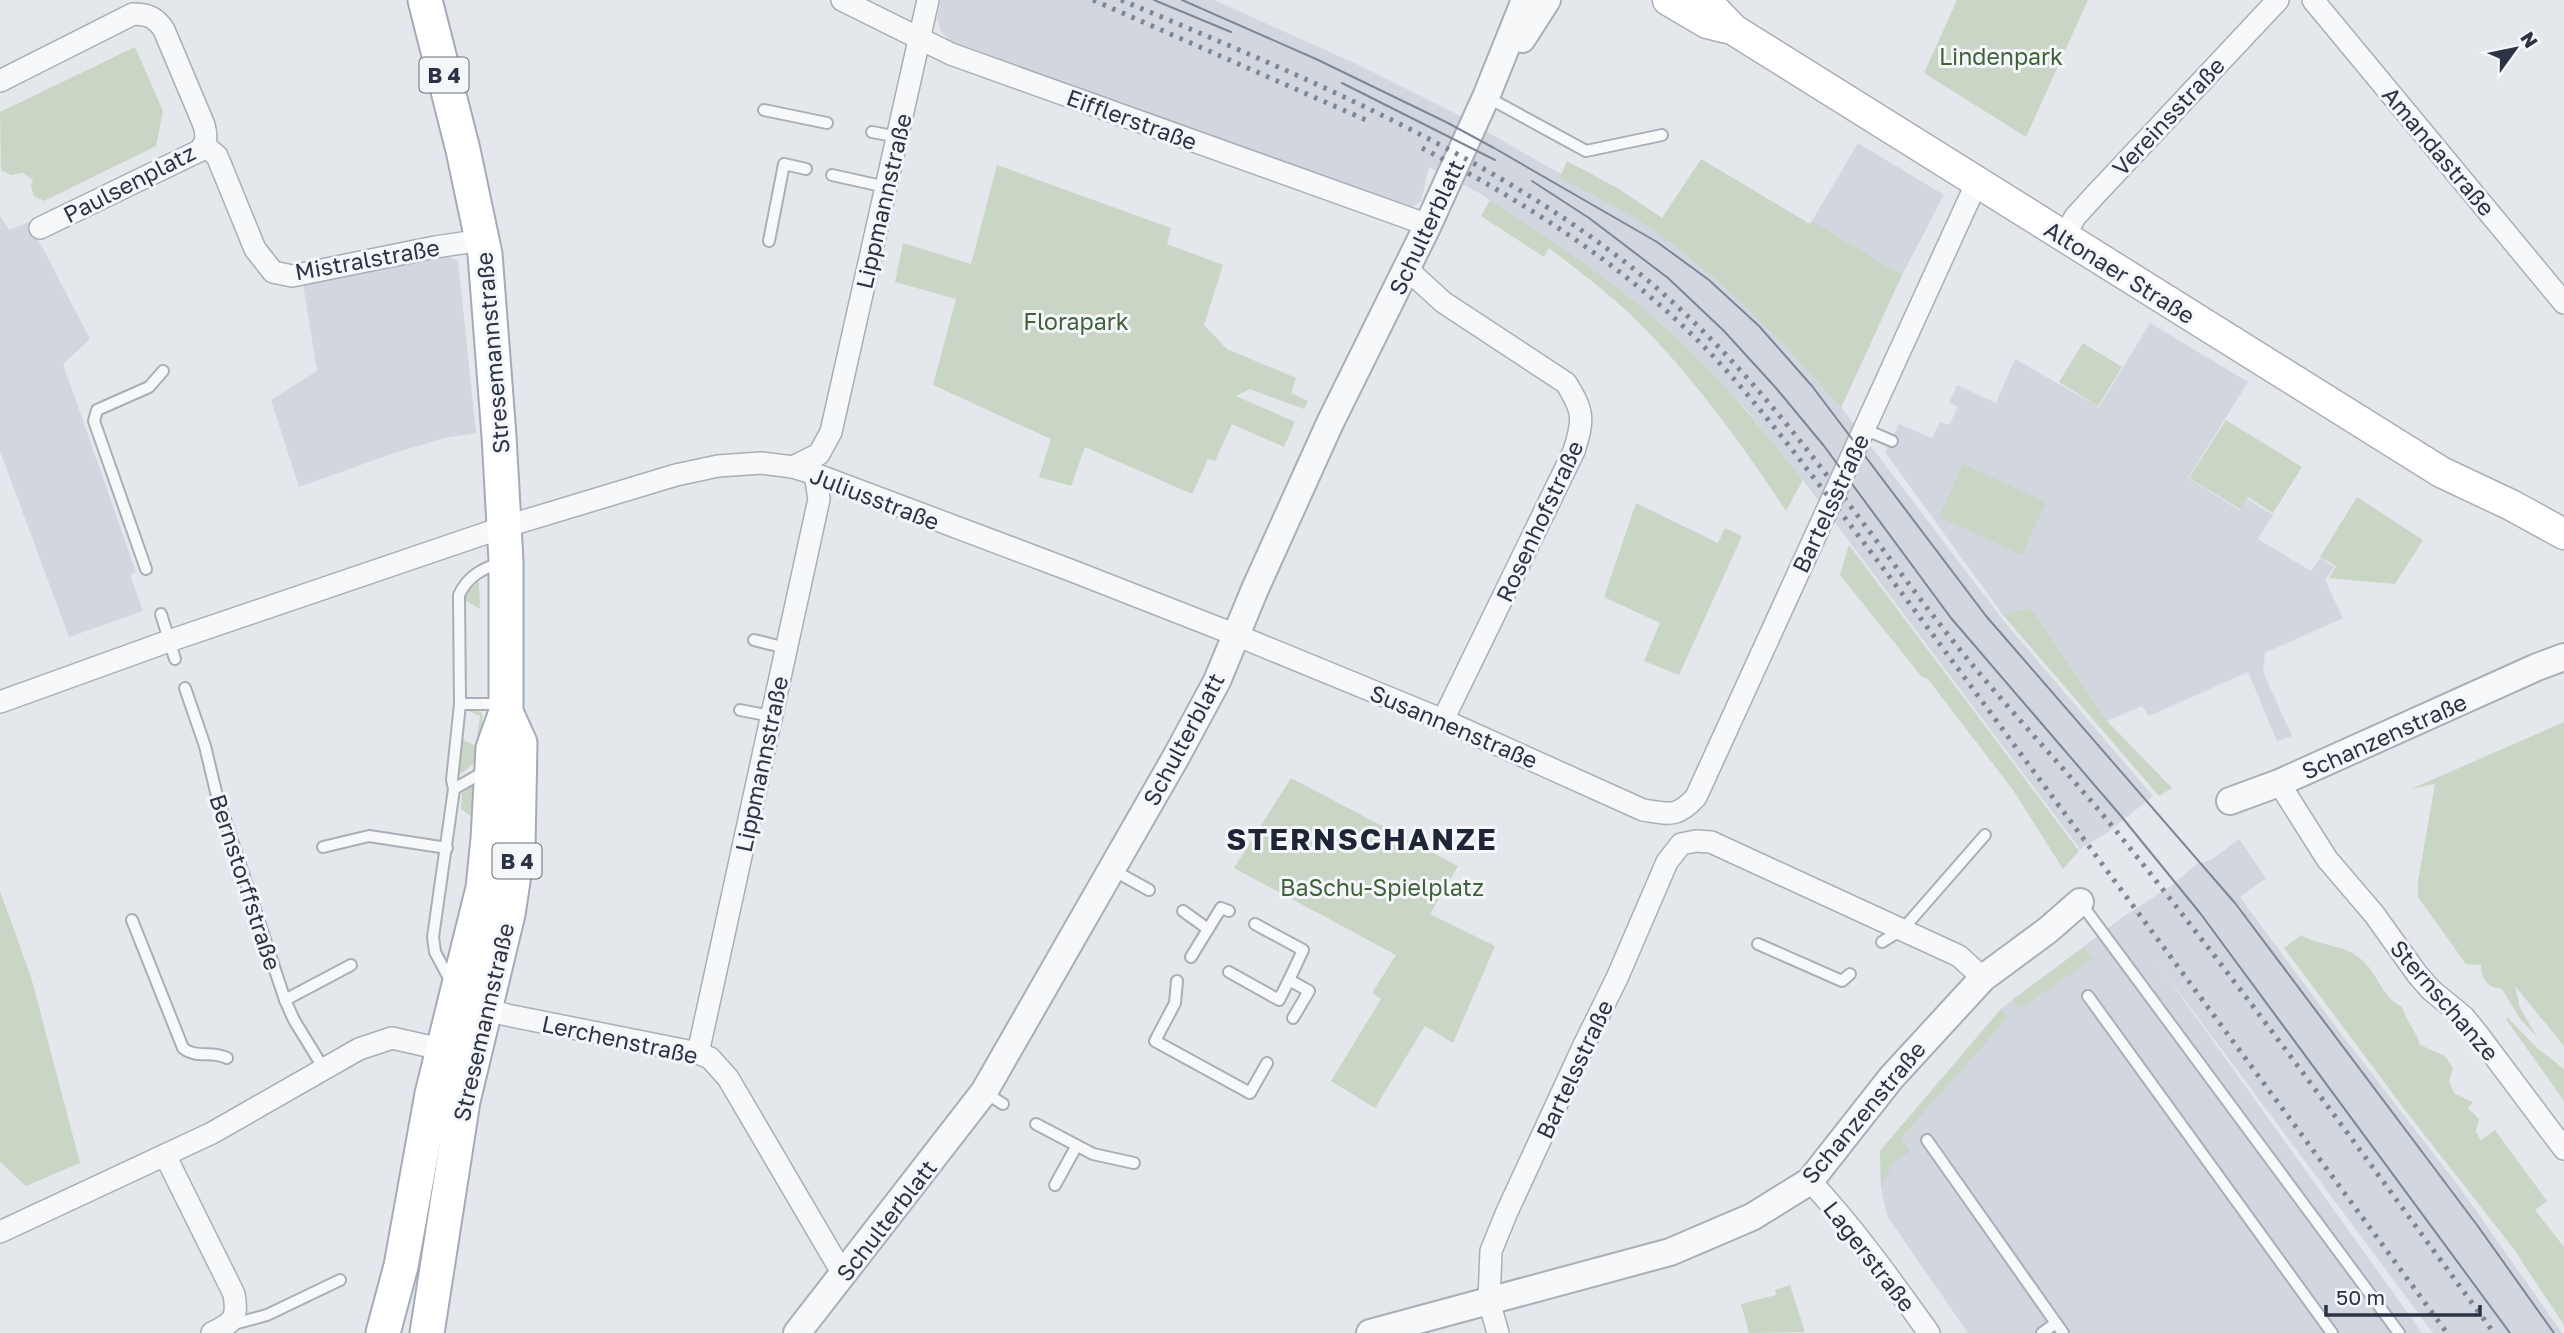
<svg xmlns="http://www.w3.org/2000/svg" width="2564" height="1333" viewBox="0 0 2564 1333" font-family="'Golos Text',sans-serif">
  <style>
    .built { fill: #d2d6de }
    .green { fill: #c9d6c5 }
    .lines { fill: none; stroke-linecap: round; stroke-linejoin: round }
    .service-casing { stroke: #a9aeb7; stroke-width: 14 }
    .minor-casing { stroke: #a9aeb7; stroke-width: 24 }
    .tertiary-casing { stroke: #a9aeb7; stroke-width: 30 }
    .secondary-casing { stroke: #a9aeb7; stroke-width: 33 }
    .primary-casing { stroke: #a3abb8; stroke-width: 37 }
    .service { stroke: #f7f8fa; stroke-width: 10 }
    .minor { stroke: #f7f8fa; stroke-width: 21 }
    .tertiary { stroke: #f7f8fa; stroke-width: 26 }
    .secondary { stroke: #fff; stroke-width: 30 }
    .primary { stroke: #fff; stroke-width: 33 }
    .tram { stroke: #7d8696; stroke-width: 2 }
    .rail { stroke: #7d8696; stroke-width: 5; stroke-dasharray: 3.5 7; stroke-linecap: butt }
    .labels { text-anchor: middle; dominant-baseline: central; stroke-width: 6; stroke-linejoin: round; paint-order: stroke }
    .shield { fill: #f4f6f9; stroke: #676e7b; stroke-width: 2 }
    .shield-label { font-size: 21px; font-weight: bold; fill: #2b3445 }
    .park-label { font-size: 23px; fill: #3f6138; stroke: #f4f6f9 }
    .street-label { font-size: 23px; fill: #2b3445; stroke: #f4f6f9 }
    .district-label { font-size: 30px; font-weight: bold; letter-spacing: 2px; fill: #1d2536; stroke: #f4f6f9 }
  </style>
  <rect width="100%" height="100%" fill="#e4e7ec"/>
  <g class="built">
    <path d="M941,0H1214L1361,66L1451,111L1651,226L1689,252L1756,309L1841,407L2007,625L2153,796L2108,832L2080,849L1803,480L1747,410L1660,322L1563,249L1481,194L1429,167L1421,201L1410,208L952,42L941,32L937,19Z"/>
    <path d="M1858,143L1944,195L1902,275L1812,221Z"/>
    <path d="M0,216L9,230L29,222L90,339L63,364L136,572L130,575L143,611L69,637L0,451Z"/>
    <path d="M448,256L458,261L476,433L445,438L394,453L299,487L271,400L317,371L303,284Z"/>
    <path d="M2150,323L2248,382L2188,478L2239,510L2247,499L2273,515L2258,539L2311,571L2320,558L2334,567L2325,580L2343,618L2265,653L2263,672L2292,736L2284,739L2277,741L2248,672L2149,716L2142,706L2107,721L2030,609L2003,615L1885,452L1899,424L1932,438L1940,422L1949,425L1958,407L1949,402L1957,385L1996,403L2015,359L2099,407Z"/>
    <path d="M2239,839L2266,878L2240,897L2339,1031L2463,1192L2562,1333H2433L2155,960L2422,1333H1968L1887,1216L1881,1187L1880,1151L2001,1009L2123,917L2172,885L2197,864L2211,860Z"/>
  </g>
  <g class="green">
    <path d="M1957,0H2088L2026,137L1924,73Z"/>
    <path d="M135,47L163,111L156,146L44,201L34,196L31,186L33,180L23,173L11,175L1,170L0,112Z"/>
    <path d="M1701,159L1810,224L1812,221L1902,275L1841,408C1783,341 1725,281 1652,229C1624,209 1590,194 1560,177L1567,161L1619,189L1662,218Z"/>
    <path d="M997,165L1171,228L1167,244L1223,265L1204,325L1227,349L1296,378L1291,393L1308,401L1304,409L1250,389L1236,396L1295,422L1284,447L1232,424L1215,461L1208,459L1192,494L1085,447L1071,486L1039,477L1051,439L933,385L956,299L895,282L903,243L971,264Z"/>
    <path d="M1490,200C1548,239 1607,276 1659,322C1713,369 1759,424 1803,480L1786,511C1746,450 1698,384 1648,332C1618,300 1583,274 1549,248L1544,257L1481,216Z"/>
    <path d="M2083,343L2122,367L2098,406L2059,382Z"/>
    <path d="M2226,420L2302,467L2273,513L2248,497L2240,509L2189,478Z"/>
    <path d="M1963,464L2046,502L2022,555L1939,517Z"/>
    <path d="M2357,497L2423,540L2395,584L2329,578L2336,566L2320,557Z"/>
    <path d="M1636,503L1718,543L1725,528L1742,536L1679,675L1644,661L1660,623L1604,597Z"/>
    <path d="M1849,545L2079,851L2063,869L2013,790L1927,678L1922,677L1840,575Z"/>
    <path d="M479,581L480,609L465,600V594Z"/>
    <path d="M2030,608L2107,721L2172,788L2159,796L2003,615Z"/>
    <path d="M473,709L482,713C483,744 487,758 458,775L463,740L476,746L480,716L469,711Z"/>
    <path d="M2564,722V1046L2515,986L2520,1008L2537,1037L2520,1019L2502,989C2488,988 2481,980 2481,965L2466,964L2418,897V881L2435,784L2411,789Z"/>
    <path d="M1291,778L1458,866L1430,914L1495,946L1453,1043L1425,1026L1375,1108L1331,1081L1381,999L1372,993L1396,955L1234,868Z"/>
    <path d="M480,781L476,820L461,809L462,793Z"/>
    <path d="M0,891L31,977L80,1163L26,1186L0,1162Z"/>
    <path d="M2301,935C2321,947 2346,944 2363,961C2379,976 2382,997 2402,1007C2407,1023 2415,1028 2420,1045L2445,1056L2453,1068L2449,1082L2455,1094L2473,1102L2468,1108L2479,1119L2476,1132L2481,1140L2495,1130L2547,1201L2535,1210L2564,1247V1325L2513,1248L2405,1110L2284,948Z"/>
    <path d="M2084,947L2093,959L2019,1009L2012,1000Z"/>
    <path d="M2001,1009L2008,1017L1901,1138L1910,1151L1893,1163L1881,1187L1880,1151Z"/>
    <path d="M2508,1018L2536,1047L2564,1069V1101L2506,1019Z"/>
    <path d="M1790,1285L1805,1332L1749,1333L1741,1304L1776,1295L1775,1290Z"/>
  </g>
  <g class="lines">
    <g class="service-casing">
      <g id="service">
        <path d="M1487,97L1586,151L1662,135"/>
        <path d="M764,110L827,123"/>
        <path d="M872,132L898,137"/>
        <path d="M832,175L886,187"/>
        <path d="M769,241L784,164L806,169"/>
        <path d="M1864,429L1892,441"/>
        <path d="M146,569L94,421L97,410L149,387L163,371"/>
        <path d="M161,614L175,659"/>
        <path d="M754,640L786,648"/>
        <path d="M185,688L205,746L216,792L285,1000L294,1020L324,1069"/>
        <path d="M460,704H503"/>
        <path d="M740,710L771,716"/>
        <path d="M454,789L487,770"/>
        <path d="M323,847L369,836L447,848"/>
        <path d="M1111,869L1149,890"/>
        <path d="M2080,902L2399,1333"/>
        <path d="M1183,911L1208,929"/>
        <path d="M132,920L183,1048C196,1059 212,1050 227,1058"/>
        <path d="M1255,924L1303,950L1289,980L1309,991L1293,1018"/>
        <path d="M1882,942L1903,929L1985,835"/>
        <path d="M1758,944L1842,981L1850,974"/>
        <path d="M1191,957L1221,908L1229,911"/>
        <path d="M1229,972L1279,1000L1289,980"/>
        <path d="M1177,981L1175,1003L1155,1041L1250,1093L1267,1063"/>
        <path d="M452,984L435,952L433,937L454,789L452,780L460,704L459,595C468,575 484,568 503,562"/>
        <path d="M2088,996L2332,1333"/>
        <path d="M285,1000L351,965"/>
        <path d="M984,1092L1003,1104"/>
        <path d="M1036,1124L1093,1154L1134,1163"/>
        <path d="M1927,1140L2063,1333"/>
        <path d="M1055,1185L1076,1147"/>
        <path d="M230,1325L267,1315L340,1280"/>
        <path d="M2042,1333L2056,1323"/>
      </g>
    </g>
    <g class="minor-casing">
      <g id="minor">
        <path d="M842,0L951,54L1428,225"/>
        <path d="M2313,0L2564,303"/>
        <path d="M0,81L133,14C147,14 156,17 164,30L204,125C207,136 207,142 199,151L40,228"/>
        <path d="M204,145L217,156L255,249L273,272L292,276L435,247L483,240"/>
        <path d="M2064,237L2075,217L2095,195L2278,0"/>
        <path d="M1407,269L1443,302L1566,383C1584,412 1584,419 1574,451L1443,720"/>
        <path d="M793,467L819,454L831,432L928,0"/>
        <path d="M0,702L169,641L504,527L676,475L718,466L761,463L793,467L815,474L1070,570L1236,635L1443,720L1643,810C1669,814 1677,818 1696,797L1977,182"/>
        <path d="M2279,783L2327,859L2374,914L2417,974L2431,990L2464,1017L2477,1033L2564,1149"/>
        <path d="M479,1001L485,1009L507,1015L698,1053L710,1058L728,1078L843,1274"/>
        <path d="M698,1053L819,499L815,474"/>
        <path d="M165,1155L234,1294C238,1318 234,1322 212,1333"/>
        <path d="M1810,1181C1854,1228 1891,1280 1929,1333"/>
        <path d="M0,1232L212,1133L359,1049L392,1038L454,1052"/>
        <path d="M1498,1333L1489,1301L1491,1251L1506,1214L1584,1045L1617,978L1667,862L1681,844L1696,841L1711,842L1959,956L1983,978"/>
      </g>
    </g>
    <g class="tertiary-casing">
      <g id="tertiary">
        <path d="M1522,39L1547,0"/>
        <path d="M2230,801L2279,783L2537,667L2564,657"/>
        <path d="M797,1333L984,1092L1176,757L1217,681L1255,589L1330,423L1428,225L1486,97L1525,0"/>
        <path d="M1370,1333L1670,1252L1752,1217L1810,1181L1891,1078L1983,978L2048,930L2080,902"/>
      </g>
    </g>
    <g class="secondary-casing">
      <g id="secondary">
        <path d="M1668,0L1707,23L1727,28"/>
        <path d="M1705,0L1734,30L2441,472L2511,505L2564,534"/>
      </g>
    </g>
    <g class="primary-casing">
      <g id="primary">
        <path d="M425,0L463,150L485,254L499,436L506,561V712L520,743L518,848L508,914L463,1101L427,1333"/>
        <path d="M383,1333L401,1266L432,1094L483,888L488,839L493,748L506,712"/>
      </g>
    </g>
    <use href="#service" class="service"/>
    <use href="#minor" class="minor"/>
    <use href="#tertiary" class="tertiary"/>
    <use href="#secondary" class="secondary"/>
    <use href="#primary" class="primary"/>
    <g class="tram">
      <path d="M1154,0L1231,32"/>
      <path d="M1182,0L1316,59L1446,122L1494,148L1657,242L1709,280L1759,326L1812,386L1986,616L2235,903L2477,1225L2554,1333"/>
      <path d="M1342,83L1495,160"/>
      <path d="M1532,181L1589,218L1668,278L1724,331L1776,388L1824,446L1951,618L2121,816L2200,913L2510,1333"/>
    </g>
    <g class="rail">
      <path d="M1093,0L1366,120"/>
      <path d="M1121,0C1286,69 1465,143 1609,250C1756,358 1845,506 1957,646C2008,710 2065,768 2117,832C2248,994 2370,1164 2494,1333"/>
      <path d="M1422,148C1515,197 1607,254 1684,327C1738,378 1782,437 1828,496C1899,588 1968,682 2037,776C2174,961 2311,1147 2447,1333"/>
    </g>
  </g>
  <g class="labels">
    <g class="shield">
      <rect x="419.5" y="57.5" width="49" height="35" rx="5"/>
      <rect x="492.5" y="843.5" width="49" height="35" rx="5"/>
    </g>
    <g class="shield-label">
      <text x="444" y="75">B 4</text>
      <text x="517" y="861">B 4</text>
    </g>
    <g class="park-label">
      <text x="2001" y="56">Lindenpark</text>
      <text x="1076" y="321">Florapark</text>
      <text x="1382" y="887">BaSchu-Spielplatz</text>
    </g>
    <g class="street-label">
      <text transform="translate(2168 116) rotate(-47)">Vereinsstraße</text>
      <text transform="translate(1132 119) rotate(20)">Eifflerstraße</text>
      <text transform="translate(2439 151) rotate(50)">Amandastraße</text>
      <text transform="translate(129 183) rotate(-27)">Paulsenplatz</text>
      <text transform="translate(883 201) rotate(-77)">Lippmannstraße</text>
      <text transform="translate(1426 227) rotate(-65)">Schulterblatt</text>
      <text transform="translate(367 259) rotate(-10)">Mistralstraße</text>
      <text transform="translate(2120 272) rotate(32)">Altonaer Straße</text>
      <text transform="translate(492 353) rotate(-95)">Stresemannstraße</text>
      <text transform="translate(875 498) rotate(21)">Juliusstraße</text>
      <text transform="translate(1830 503) rotate(-65)">Bartelsstraße</text>
      <text transform="translate(1539 521) rotate(-65)">Rosenhofstraße</text>
      <text transform="translate(1454 726) rotate(23)">Susannenstraße</text>
      <text transform="translate(2384 736) rotate(-24)">Schanzenstraße</text>
      <text transform="translate(1183 739) rotate(-62)">Schulterblatt</text>
      <text transform="translate(761 764) rotate(-78)">Lippmannstraße</text>
      <text transform="translate(246 882) rotate(72)">Bernstorffstraße</text>
      <text transform="translate(2445 1000) rotate(49)">Sternschanze</text>
      <text transform="translate(483 1022) rotate(-77)">Stresemannstraße</text>
      <text transform="translate(620 1039) rotate(12)">Lerchenstraße</text>
      <text transform="translate(1574 1069) rotate(-65)">Bartelsstraße</text>
      <text transform="translate(1863 1112) rotate(-50)">Schanzenstraße</text>
      <text transform="translate(886 1220) rotate(-52)">Schulterblatt</text>
      <text transform="translate(1870 1256) rotate(52)">Lagerstraße</text>
    </g>
    <g class="district-label">
      <text x="1362" y="839">STERNSCHANZE</text>
    </g>
  </g>
  <g transform="translate(2515 49) rotate(57)" stroke="#f4f6f9" stroke-width="5" paint-order="stroke">
  <path d="M0-5L12 26L0 18L-12 26Z" fill="#2b3445"/>
  <text y="-10" font-size="19" font-weight="bold" text-anchor="middle" fill="#2b3445">N</text>
  </g>
  <path d="M2326 1305v10h154v-10" fill="none" stroke="#2b3445" stroke-width="3.5"/>
  <text x="2336" y="1305" font-size="21" fill="#2b3445" stroke="#f4f6f9" stroke-width="5" paint-order="stroke">50 m</text>
</svg>
